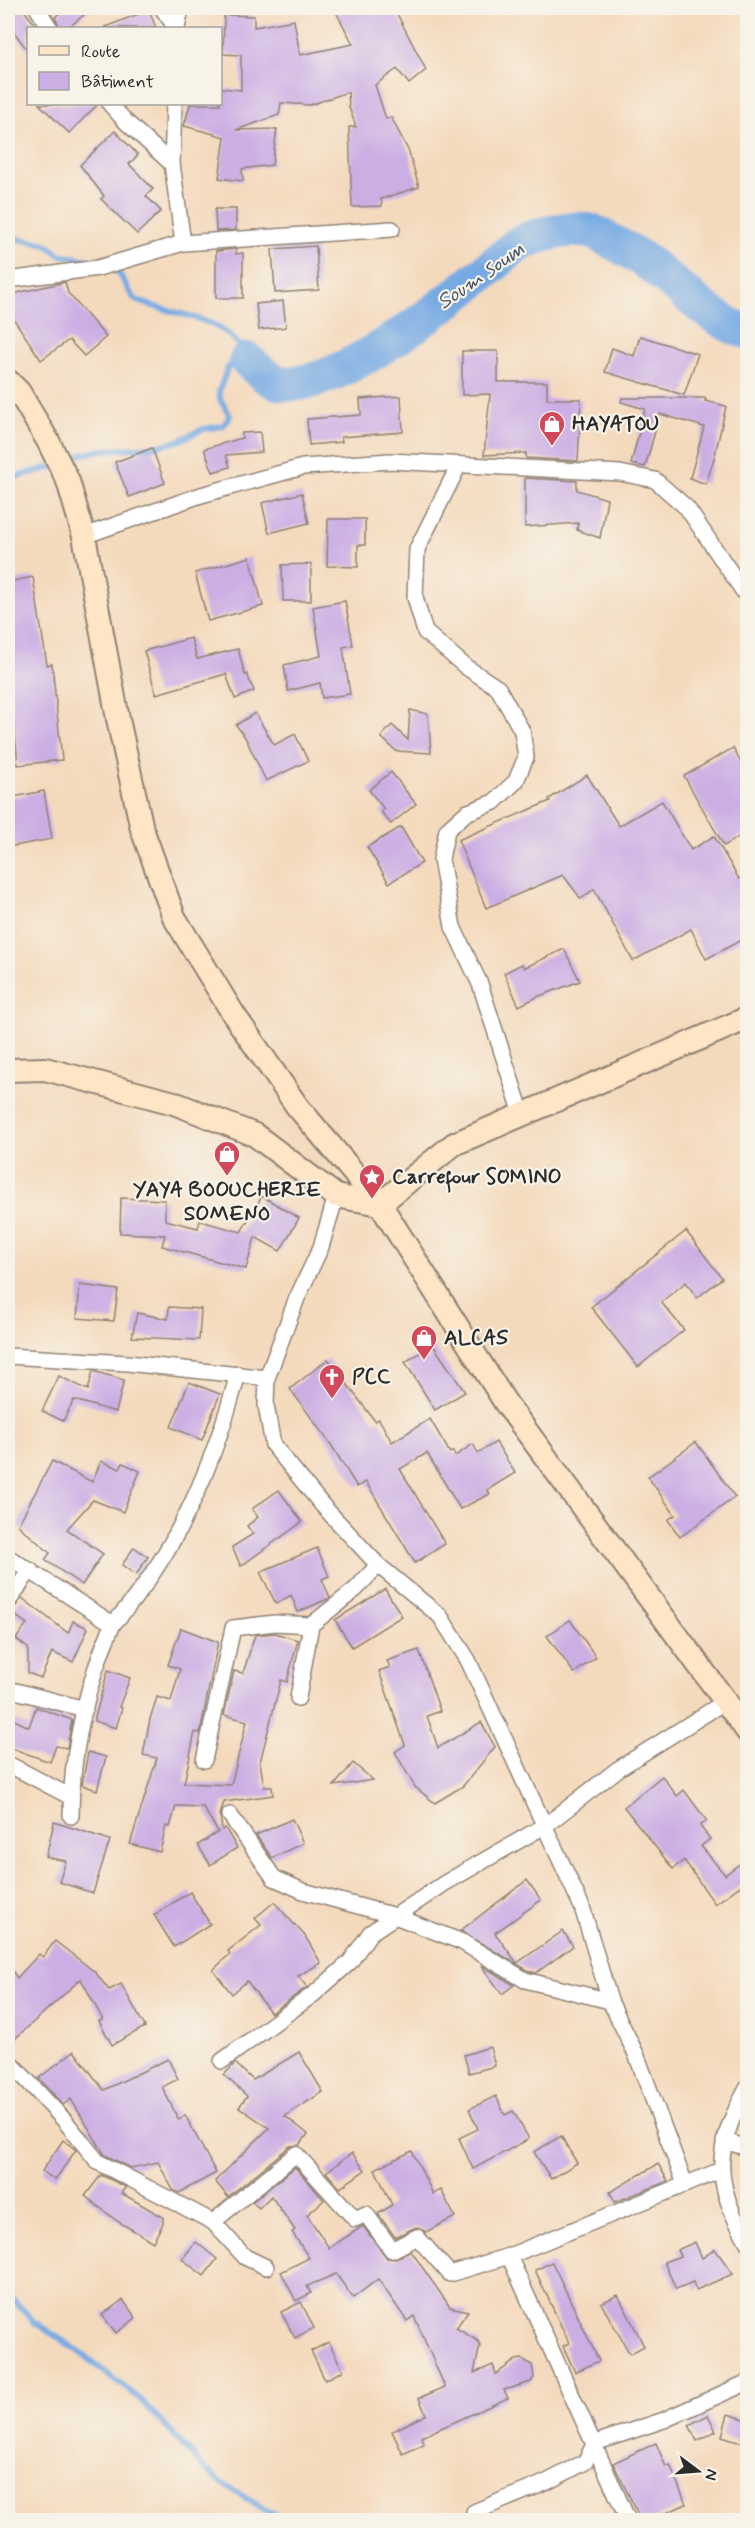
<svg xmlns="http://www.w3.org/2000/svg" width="755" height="2528" viewBox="0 0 755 2528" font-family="Mynerve,sans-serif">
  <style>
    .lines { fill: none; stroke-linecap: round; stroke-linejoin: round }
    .stream { stroke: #77aae3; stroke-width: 6 }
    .river { stroke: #77aae3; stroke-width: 36 }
    .building { fill: #cbaee4 }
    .street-casing { stroke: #908274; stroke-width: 18 }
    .secondary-casing { stroke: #908274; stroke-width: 26 }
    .street { stroke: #fff; stroke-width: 15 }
    .secondary { stroke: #fde5c5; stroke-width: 22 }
    .labels { text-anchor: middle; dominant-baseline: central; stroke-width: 4.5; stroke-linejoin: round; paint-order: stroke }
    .poi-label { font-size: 21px; font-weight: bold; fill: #2b2b2b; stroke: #f7f3e8; text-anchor: start }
    .water-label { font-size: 22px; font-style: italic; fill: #46576b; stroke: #f7f3e8 }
  </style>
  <rect width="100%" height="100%" fill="#f7f3e8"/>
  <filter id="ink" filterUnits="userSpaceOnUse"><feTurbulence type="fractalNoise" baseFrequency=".0167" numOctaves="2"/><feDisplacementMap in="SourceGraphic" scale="12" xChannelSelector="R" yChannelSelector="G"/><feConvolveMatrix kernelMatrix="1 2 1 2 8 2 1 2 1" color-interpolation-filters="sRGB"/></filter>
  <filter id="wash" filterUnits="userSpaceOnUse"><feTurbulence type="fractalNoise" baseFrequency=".008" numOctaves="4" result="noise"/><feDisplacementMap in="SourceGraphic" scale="24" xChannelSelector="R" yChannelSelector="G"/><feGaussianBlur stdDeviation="1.35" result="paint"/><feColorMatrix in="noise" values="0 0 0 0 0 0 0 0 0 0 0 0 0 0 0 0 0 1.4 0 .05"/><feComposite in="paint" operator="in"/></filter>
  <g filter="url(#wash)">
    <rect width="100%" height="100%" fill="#f4dabd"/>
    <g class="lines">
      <g class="stream">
        <path d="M8,237L46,244L60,255L101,262"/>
        <path d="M65,462L81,455L101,450L153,447L178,441L203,429L223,426L230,416L220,399L219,391L228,367L247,360C230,314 173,317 136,300C125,290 124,274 111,266"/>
        <path d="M8,479L56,466"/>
        <path d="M8,2294L34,2322L74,2348L141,2400L205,2469L227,2487L283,2520"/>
      </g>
      <path class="river" d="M247,360C258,369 267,380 281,383C340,394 473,283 518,244C541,234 572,225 596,233C613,243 633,252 648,263C669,279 723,330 748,331"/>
    </g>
    <g id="blocks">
      <g class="building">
        <path d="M8,8H22L38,28H28V51L8,24Z"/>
        <path d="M66,8H92L68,28H60L55,17Z"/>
        <path d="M334,8H394L426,70L409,84L397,69L375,85L386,119L391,117L409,152L419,187L381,199L382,206L352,207L349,127H356L349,107L348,92L310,105L281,103L279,115L236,130L277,129L272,165L242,169L243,181L219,178L225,137L184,126L190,104H220V88L241,90V55L223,54L224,15L254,16V27L294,20L300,55L353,44Z"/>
        <path d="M149,10L156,28H105V27Z"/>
        <path d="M39,104H98L69,133Z"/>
        <path d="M115,131L138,155L129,164L153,189L146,196L161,211L137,234L101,199L104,196L80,165Z"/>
        <path d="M215,209H236V230L216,231Z"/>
        <path d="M316,246L319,290L275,293L272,249Z"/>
        <path d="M236,249V254L243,253V298H216V251Z"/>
        <path d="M65,282L68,293L106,337L84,356L69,340L41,360L13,318L8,295Z"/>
        <path d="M283,301L286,327L259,330L256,304Z"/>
        <path d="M640,336L698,354L684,395L605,372L612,348L634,356Z"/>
        <path d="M462,351H498V382H547V399H581L578,461L526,458V453L484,455L490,394L462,395Z"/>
        <path d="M401,396L403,432L341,437L342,442L309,445L307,419L361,415L360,399Z"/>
        <path d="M622,398H706L705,401L726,406L715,455L706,484L690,478L704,427L660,414L645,467L631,464L645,409L621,402Z"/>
        <path d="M260,432L262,452L226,455L230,467L213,472L204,449L242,438V433Z"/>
        <path d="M152,448L165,483L129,497L115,462Z"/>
        <path d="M525,478L577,481V490L607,499L600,538L577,530L578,523L525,527Z"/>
        <path d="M302,493L309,523L269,533L262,503Z"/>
        <path d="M328,519H365V545H358V567L327,566Z"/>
        <path d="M250,557L263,606L208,621L195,573Z"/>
        <path d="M311,564V601H283L282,565Z"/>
        <path d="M33,577L47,665L52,664L62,760L18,765L8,665V582Z"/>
        <path d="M345,601L353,645L343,647L350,694L322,698L320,683L288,691L284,665L321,656L313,607Z"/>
        <path d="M191,638L197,659L238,649L245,675L247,674L254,691L235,699L226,674L156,694L144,651Z"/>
        <path d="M410,710L428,714L431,753L396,751L381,737L392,725L408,740Z"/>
        <path d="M255,713L274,745L295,734L308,761L266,781L245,737L236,725Z"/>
        <path d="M733,748L747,774V832L724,846L684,776Z"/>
        <path d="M391,772L416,804L391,824L381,812L384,809L369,790Z"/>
        <path d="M587,775L619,826L662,801L691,850L714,836L739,879L742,878L747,886V937L706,959L691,929L633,961L594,889L581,899L563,875L486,908L458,840L550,801L549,799Z"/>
        <path d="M44,791L52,839L8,847V798Z"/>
        <path d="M401,827L422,863L389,883L367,847Z"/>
        <path d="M564,949L580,981L537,997L519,1006L504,973L522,964L524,968Z"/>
        <path d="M262,1196L299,1218L280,1251L255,1237L246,1269L162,1246L165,1235L120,1233L121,1198L165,1200V1220L198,1228L200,1221L241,1232Z"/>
        <path d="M686,1231L722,1278L697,1298L686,1282L661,1302L684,1330L638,1367L591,1307Z"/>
        <path d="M80,1285L118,1290L114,1321L77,1318Z"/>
        <path d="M169,1307L201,1309L199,1340L132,1337L137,1313L168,1319Z"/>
        <path d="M433,1345L465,1392L435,1410L405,1362Z"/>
        <path d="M328,1359L375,1421L379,1419L392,1442L430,1419L450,1453L453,1451L455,1456L473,1444L478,1453L496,1442L515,1473L487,1490L490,1494L460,1509L427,1453L400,1469L445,1544L415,1563L366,1482L357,1487L330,1443L290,1389Z"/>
        <path d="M93,1371L124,1380L116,1412L74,1400L63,1421L42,1411L59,1376L88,1390Z"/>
        <path d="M189,1382L220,1394L202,1440L171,1427Z"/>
        <path d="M696,1442L735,1497L680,1537L668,1520L675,1515L648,1477Z"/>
        <path d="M52,1461L92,1482L101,1461L120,1469L123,1463L140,1471L123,1512L93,1500L67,1529L103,1554L82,1585L45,1560L50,1553L18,1525Z"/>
        <path d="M279,1490L302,1522L241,1566L232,1547L253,1534L247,1526L258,1517L252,1509Z"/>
        <path d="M134,1547L148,1557L136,1575L122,1565Z"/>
        <path d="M317,1548L329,1576L322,1579L330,1598L298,1612L291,1595L276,1604L260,1572Z"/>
        <path d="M385,1589L402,1616L352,1647L335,1620Z"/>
        <path d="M22,1598L68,1633L73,1621L88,1628L73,1662L52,1652L41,1678L28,1673V1648L16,1639L27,1624L11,1612Z"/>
        <path d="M570,1620L596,1657L574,1673L547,1636Z"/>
        <path d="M181,1628L218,1642L200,1733L195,1732L184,1783L231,1785L247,1721L224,1715L234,1671L243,1673L255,1635L275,1633L298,1640L287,1682L281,1680L260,1762L264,1787H272L273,1795L224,1802L220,1815L222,1830L225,1828L237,1848L210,1865L198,1845L218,1832L203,1807L176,1806L170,1827L166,1826L160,1852L130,1844L157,1758L143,1755L150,1719L157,1697L171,1701L180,1669L168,1665Z"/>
        <path d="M419,1650L440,1711L427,1716L438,1748L481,1722L495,1747L463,1786L435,1803L415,1787L395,1752L405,1745L379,1671L390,1667L387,1661Z"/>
        <path d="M108,1670L130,1678L119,1707L122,1708L116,1728L94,1721Z"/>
        <path d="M36,1707L72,1720L67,1748L56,1746L50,1762L8,1747V1717L29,1727Z"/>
        <path d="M88,1752L106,1757L97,1790L82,1785Z"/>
        <path d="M353,1763L373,1780L334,1786Z"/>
        <path d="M662,1776L677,1796L684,1790L707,1821L700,1826L710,1839L701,1846L725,1875L747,1858V1881L715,1904L684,1860L673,1869L624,1807Z"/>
        <path d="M292,1819L303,1843L272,1858L256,1835Z"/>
        <path d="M54,1822L110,1840L93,1893L59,1882L66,1861L46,1857Z"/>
        <path d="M527,1880L541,1900L495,1933L517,1963L563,1931L573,1946L536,1973L529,1971L460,1931Z"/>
        <path d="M190,1892L210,1924L174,1947L154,1915Z"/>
        <path d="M274,1902L305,1936L321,1963L298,1976L307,1987L271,2013L247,1981L232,1994L213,1970L230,1954L228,1951L261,1925L255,1918Z"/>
        <path d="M55,1941L95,1972L109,1990L121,1984L145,2027L112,2045L99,2021L103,2020L81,1979L8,2045V1964L17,1978L39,1954L43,1957Z"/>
        <path d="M481,1965L514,1985L502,1994Z"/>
        <path d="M490,2047L495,2066L469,2073L464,2055Z"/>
        <path d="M74,2051L104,2090L168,2059L178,2079L162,2087L179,2120L185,2115L216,2173L179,2193L173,2190L158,2162L131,2168L105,2155L71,2099L63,2105L39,2078Z"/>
        <path d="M299,2052L323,2092L285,2116L308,2134L299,2145L290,2146L228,2197L215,2181L269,2128L239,2107L247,2096L224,2075L235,2063L253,2080Z"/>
        <path d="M496,2096L505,2115L513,2111L529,2139L473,2169L459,2138L478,2129L469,2109Z"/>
        <path d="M561,2136L577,2163L551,2179L534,2152Z"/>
        <path d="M63,2140L76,2150L55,2180L42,2171Z"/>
        <path d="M412,2151L433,2194L441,2190L455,2217L426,2232L416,2227L395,2237L378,2214L392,2205L375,2169Z"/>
        <path d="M352,2153L365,2170L340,2188L326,2172Z"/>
        <path d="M658,2164L668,2181L615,2202L610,2192Z"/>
        <path d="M295,2167L324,2200L307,2215L329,2248L363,2226L387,2258L396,2259L411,2251L450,2307L468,2311L456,2328L478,2341L480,2346L474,2373L493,2365L496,2374L516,2360L522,2359L532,2365L534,2377L531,2382L504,2390L508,2398L421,2437L424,2444L403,2454L392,2431L426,2415L419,2398L445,2387L414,2316L407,2321L378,2279L353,2298L336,2274L307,2286L311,2293L296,2301L281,2272L309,2258L292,2232L295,2230L271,2196L259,2208L252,2202Z"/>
        <path d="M101,2175L126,2187L121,2193L163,2217V2223L153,2242L117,2221L85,2196Z"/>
        <path d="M196,2242L217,2259L204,2276L182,2259Z"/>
        <path d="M695,2242L702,2258L715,2249L733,2274L696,2290L693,2282L676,2289L664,2262L680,2256L677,2250Z"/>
        <path d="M552,2262L599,2361L575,2372L563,2346L569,2343L535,2270Z"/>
        <path d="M618,2295L644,2346L630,2354L601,2303Z"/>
        <path d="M123,2300L136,2318L116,2333L102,2315Z"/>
        <path d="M301,2302L314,2328L295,2338L281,2312Z"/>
        <path d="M329,2342L343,2371L325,2380L311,2351Z"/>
        <path d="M728,2414L747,2420V2444L722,2436Z"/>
        <path d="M708,2415L716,2431L697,2441L689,2425Z"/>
        <path d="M656,2443L666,2467L670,2465L686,2504L651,2520H641L613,2463Z"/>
      </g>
    </g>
  </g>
  <g filter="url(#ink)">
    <use href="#blocks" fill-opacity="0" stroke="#908274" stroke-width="1.5"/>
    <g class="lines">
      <g class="street-casing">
        <g id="street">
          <path d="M37,8L50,28"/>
          <path d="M162,8L176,28"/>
          <path d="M177,28L181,8"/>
          <path d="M110,104L125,121L172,164"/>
          <path d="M183,243L392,229"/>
          <path d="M8,280L98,268L183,243L172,164L174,104"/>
          <path d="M459,465L417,549L415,597L425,632L466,667L498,688L522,731L526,757L516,781L494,802L466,813L447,830L441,859L453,927L480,984L522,1114"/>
          <path d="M84,536L201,495L303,467L390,461L620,473L655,480L687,508L748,598"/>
          <path d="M336,1196L321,1247L297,1298L267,1378L266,1405L273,1445L323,1506L378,1565L440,1616L468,1660L582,1907L610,2001L636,2054L685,2184"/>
          <path d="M8,1356L127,1363L267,1378"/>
          <path d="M8,1557L113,1624C177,1553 213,1466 238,1374"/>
          <path d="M8,1602L30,1570"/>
          <path d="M8,1689L85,1709"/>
          <path d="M298,1698L311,1625L356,1589L378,1565"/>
          <path d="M204,1760L233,1628L275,1623L311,1625"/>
          <path d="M8,1764L71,1797"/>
          <path d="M230,1815L274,1878L303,1891L395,1916L462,1942L525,1980L610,2001"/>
          <path d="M71,1816C71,1753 87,1681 113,1624"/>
          <path d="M8,2060L65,2121L98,2162L213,2222L245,2257L266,2267"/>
          <path d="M222,2061L314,1994L350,1962L370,1933L445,1883L546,1825L618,1769L726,1701"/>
          <path d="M748,2087C713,2148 713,2183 748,2243"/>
          <path d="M724,2141L748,2148"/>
          <path d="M213,2222L296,2154L355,2219L366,2214L392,2250L417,2237L450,2274L509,2256L721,2170"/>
          <path d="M509,2256L628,2520"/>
          <path d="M474,2512L547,2482L585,2462L595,2443L664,2420L748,2382"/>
        </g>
      </g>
      <g class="secondary-casing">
        <g id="secondary">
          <path d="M8,381L19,392L48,441L68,481L84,536L118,719L142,829L174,917L234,1015L297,1106L380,1204L505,1402L748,1732"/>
          <path d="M8,1070L45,1069L174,1103L255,1135L336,1196L380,1204L454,1144L748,1018"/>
        </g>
      </g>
      <use href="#street" class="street"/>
      <use href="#secondary" class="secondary"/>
    </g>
  </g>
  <defs>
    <g id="shop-pin" transform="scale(1.35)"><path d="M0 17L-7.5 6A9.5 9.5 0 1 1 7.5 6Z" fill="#d1495b" stroke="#f7f3e8"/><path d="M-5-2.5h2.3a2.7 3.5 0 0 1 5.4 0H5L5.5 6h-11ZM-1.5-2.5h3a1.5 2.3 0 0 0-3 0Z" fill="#fff"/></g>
    <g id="sight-pin" transform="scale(1.35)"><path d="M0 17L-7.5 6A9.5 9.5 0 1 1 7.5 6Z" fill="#d1495b" stroke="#f7f3e8"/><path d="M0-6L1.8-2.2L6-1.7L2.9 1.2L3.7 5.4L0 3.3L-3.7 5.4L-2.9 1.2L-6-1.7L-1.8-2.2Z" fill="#fff"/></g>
    <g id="church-pin" transform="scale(1.35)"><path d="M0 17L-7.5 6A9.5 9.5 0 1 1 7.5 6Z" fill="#d1495b" stroke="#f7f3e8"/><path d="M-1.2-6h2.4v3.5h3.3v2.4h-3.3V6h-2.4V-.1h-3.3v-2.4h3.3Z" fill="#fff"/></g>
  </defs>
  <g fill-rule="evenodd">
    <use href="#shop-pin" x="552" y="424"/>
    <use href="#shop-pin" x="227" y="1154"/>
    <use href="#sight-pin" x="372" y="1177"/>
    <use href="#shop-pin" x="424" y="1338"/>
    <use href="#church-pin" x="332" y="1377"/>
  </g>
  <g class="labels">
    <g class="poi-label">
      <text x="572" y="424">HAYATOU</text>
      <text x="392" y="1177">Carrefour SOMINO</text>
      <text x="227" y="1190" text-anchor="middle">YAYA BOOUCHERIE<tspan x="227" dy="24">SOMENO</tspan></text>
      <text x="444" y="1338">ALCAS</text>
      <text x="352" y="1377">PCC</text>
    </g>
    <g class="water-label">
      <text transform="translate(481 276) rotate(-35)">Soum soum</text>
    </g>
  </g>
  <rect width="755" height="2528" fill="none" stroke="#f7f3e8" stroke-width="30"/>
  <rect x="27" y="27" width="195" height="78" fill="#f7f3e8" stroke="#a5a39c" stroke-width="1.5"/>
  <rect x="39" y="46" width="30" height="9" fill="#fde5c5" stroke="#a5a39c" stroke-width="1.5"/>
  <text x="81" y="57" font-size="18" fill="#2b2b2b">Route</text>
  <rect x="39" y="72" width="30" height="18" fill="#cbaee4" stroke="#a5a39c" stroke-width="1.5"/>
  <text x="81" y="87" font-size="18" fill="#2b2b2b">Bâtiment</text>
  <g transform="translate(698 2471) rotate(106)" stroke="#f7f3e8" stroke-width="4.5" paint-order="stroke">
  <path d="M0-4.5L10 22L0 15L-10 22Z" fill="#2b2b2b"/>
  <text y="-9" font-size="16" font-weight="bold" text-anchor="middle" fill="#2b2b2b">N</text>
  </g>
</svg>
